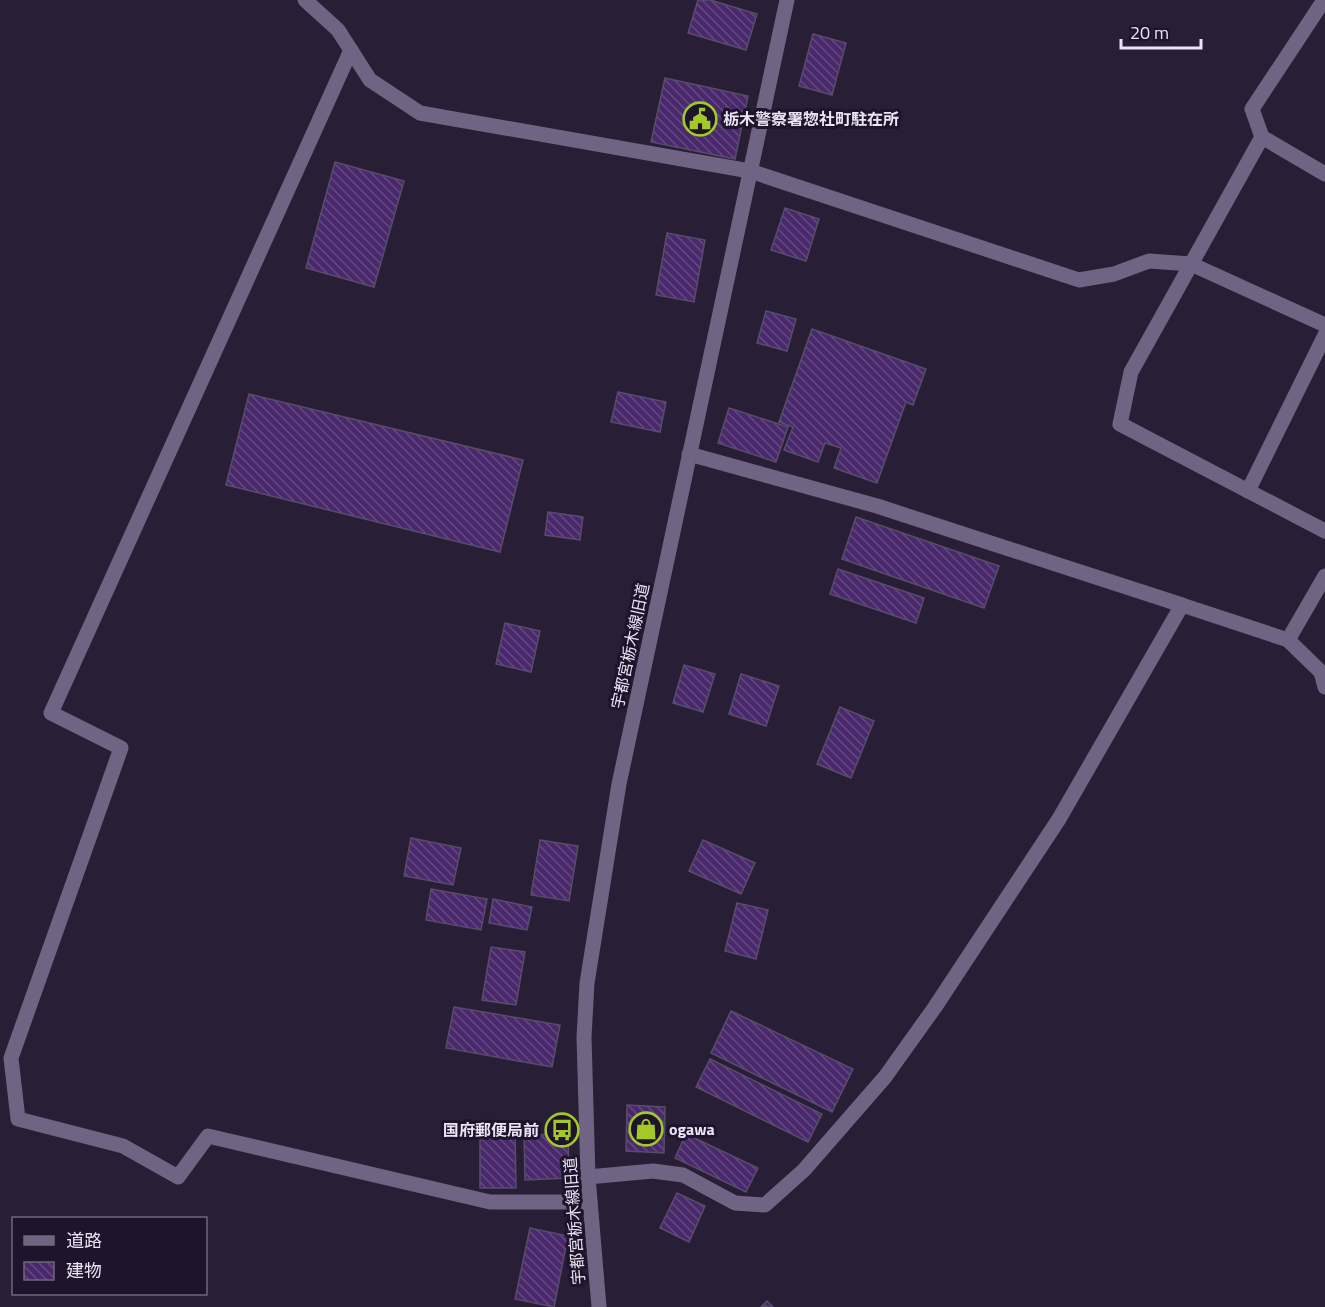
<svg xmlns="http://www.w3.org/2000/svg" width="1325" height="1307" viewBox="0 0 1325 1307" font-family="'Titillium Web','Noto Sans JP',sans-serif">
  <style>
    .building { fill: url(#building-back-hatch); stroke: #584d68; stroke-width: 1.5 }
    .lines { fill: none; stroke-linecap: round; stroke-linejoin: round }
    .minor { stroke: #706383; stroke-width: 15 }
    .tertiary { stroke: #706383; stroke-width: 15 }
    .labels { text-anchor: middle; dominant-baseline: central; stroke-width: 6; stroke-linejoin: round; paint-order: stroke }
    .poi-label { font-size: 16px; font-weight: bold; fill: #eae4f4; stroke: #1e142b; text-anchor: start }
    .street-label { font-size: 16px; fill: #eae4f4; stroke: #1e142b }
  </style>
  <defs>
    <pattern id="building-back-hatch" width="6" height="6" patternUnits="userSpaceOnUse" patternTransform="scale(1.5)"><rect width="6" height="6" fill="#49296c"/><path d="M-1 5l2 2M0 0l6 6M5-1l2 2" fill="none" stroke="#634882"/></pattern>
  </defs>
  <rect width="100%" height="100%" fill="#281e35"/>
  <g class="building">
    <path d="M698,0H710L757,14L746,50L688,33Z"/>
    <path d="M813,34L846,43L832,95L799,86Z"/>
    <path d="M665,78L748,96L735,159L651,142Z"/>
    <path d="M335,162L404,181L374,287L306,268Z"/>
    <path d="M785,208L819,219L806,261L771,250Z"/>
    <path d="M667,233L705,240L694,302L656,295Z"/>
    <path d="M766,311L796,319L787,351L757,343Z"/>
    <path d="M812,329L926,369L913,405L906,402L877,483L834,468L841,448L825,443L818,462L784,450L793,427L779,422Z"/>
    <path d="M618,392L666,402L660,432L611,422Z"/>
    <path d="M249,394L523,460L500,552L226,485Z"/>
    <path d="M729,408L788,427L776,462L718,443Z"/>
    <path d="M548,512L583,517L580,540L545,535Z"/>
    <path d="M856,517L999,566L984,608L842,559Z"/>
    <path d="M838,569L924,598L916,623L830,594Z"/>
    <path d="M505,623L540,631L531,672L496,664Z"/>
    <path d="M684,665L715,674L703,712L673,703Z"/>
    <path d="M741,674L779,686L766,726L729,714Z"/>
    <path d="M840,707L874,721L851,778L817,764Z"/>
    <path d="M411,838L461,848L453,885L404,876Z"/>
    <path d="M540,840L578,846L569,901L531,895Z"/>
    <path d="M703,840L755,863L741,894L689,871Z"/>
    <path d="M431,889L487,899L481,930L426,920Z"/>
    <path d="M493,899L532,907L527,930L489,923Z"/>
    <path d="M737,903L768,910L756,959L725,951Z"/>
    <path d="M491,947L525,952L516,1005L482,1000Z"/>
    <path d="M454,1007L560,1025L552,1067L446,1048Z"/>
    <path d="M731,1011L853,1069L832,1112L711,1053Z"/>
    <path d="M710,1059L822,1114L808,1142L696,1087Z"/>
    <path d="M627,1105L665,1107L664,1153L626,1151Z"/>
    <path d="M480,1127H515L516,1188H480Z"/>
    <path d="M568,1134L569,1178L525,1180L524,1135Z"/>
    <path d="M686,1134L758,1168L746,1192L675,1158Z"/>
    <path d="M677,1193L705,1206L689,1242L660,1228Z"/>
    <path d="M530,1228L568,1236L554,1307L515,1299Z"/>
    <path d="M767,1301L773,1307H761Z"/>
  </g>
  <g class="lines">
    <g class="minor">
      <path d="M305,0L338,30L370,80L420,113L750,171L1079,280L1114,274L1149,261L1191,264L1325,325"/>
      <path d="M1324,0L1252,109L1262,137L1325,174"/>
      <path d="M351,50L51,713L121,748L11,1058L18,1119L123,1146L178,1177L208,1136L490,1202H590"/>
      <path d="M1262,137L1131,372L1120,424L1325,531"/>
      <path d="M689,454L877,506L1182,605"/>
      <path d="M1248,491L1325,335"/>
      <path d="M1288,640L1325,576"/>
      <path d="M588,1177L653,1171L683,1175L735,1203L765,1205L804,1170L885,1077L935,1007L1059,819L1182,605L1288,640L1321,672L1325,687"/>
    </g>
    <path class="tertiary" d="M599,1307L588,1177L584,1037L587,983L619,784L787,0"/>
  </g>
  <defs>
    <g id="civic-ring" transform="scale(1.725)"><circle r="9.5" fill="#1e142b" stroke="#a2c928" stroke-width="1.5"/><path d="M-.6-6.5H3V-4.5H.6V-3L4-1V1h2V6H-6V1h2V-1L-.6-3ZM-1.2 2.5V6h2.4V2.5Z" fill="#a2c928"/></g>
    <g id="shop-ring" transform="scale(1.725)"><circle r="9.5" fill="#1e142b" stroke="#a2c928" stroke-width="1.5"/><path d="M-5-2.5h2.3a2.7 3.5 0 0 1 5.4 0H5L5.5 6h-11ZM-1.5-2.5h3a1.5 2.3 0 0 0-3 0Z" fill="#a2c928"/></g>
    <g id="bus-ring" transform="scale(1.725)"><circle r="9.5" fill="#1e142b" stroke="#a2c928" stroke-width="1.5"/><path d="M-5-6H5V4H4V6H2V4H-2V6H-4V4H-5ZM-3.5-4V0h7V-4ZM-3.5 1.2v1.5H-2V1.2ZM2 1.2v1.5H3.5V1.2Z" fill="#a2c928"/></g>
  </defs>
  <g fill-rule="evenodd">
    <use href="#civic-ring" x="700" y="119"/>
    <use href="#shop-ring" x="646" y="1129"/>
    <use href="#bus-ring" x="562" y="1130"/>
  </g>
  <g class="labels">
    <g class="poi-label">
      <text x="723" y="119">栃木警察署惣社町駐在所</text>
      <text x="669" y="1129">ogawa</text>
      <text x="539" y="1130" text-anchor="end">国府郵便局前</text>
    </g>
    <g class="street-label">
      <text transform="translate(630 646) rotate(-78)">宇都宮栃木線旧道</text>
      <text transform="translate(574 1221) rotate(-94)">宇都宮栃木線旧道</text>
    </g>
  </g>
  <rect x="12" y="1217" width="195" height="78" fill="#1e142b" stroke="#70677b" stroke-width="1.5"/>
  <rect x="24" y="1236" width="30" height="9" fill="#706383" stroke="#70677b" stroke-width="1.5"/>
  <text x="66" y="1247" font-size="18" fill="#eae4f4">道路</text>
  <rect x="24" y="1262" width="30" height="18" fill="url(#building-back-hatch)" stroke="#70677b" stroke-width="1.5"/>
  <text x="66" y="1277" font-size="18" fill="#eae4f4">建物</text>
  <path d="M1121 39v9h80v-9" fill="none" stroke="#eae4f4" stroke-width="3"/>
  <text x="1130" y="39" font-size="18" fill="#eae4f4" stroke="#1e142b" stroke-width="4.5" paint-order="stroke">20 m</text>
</svg>
